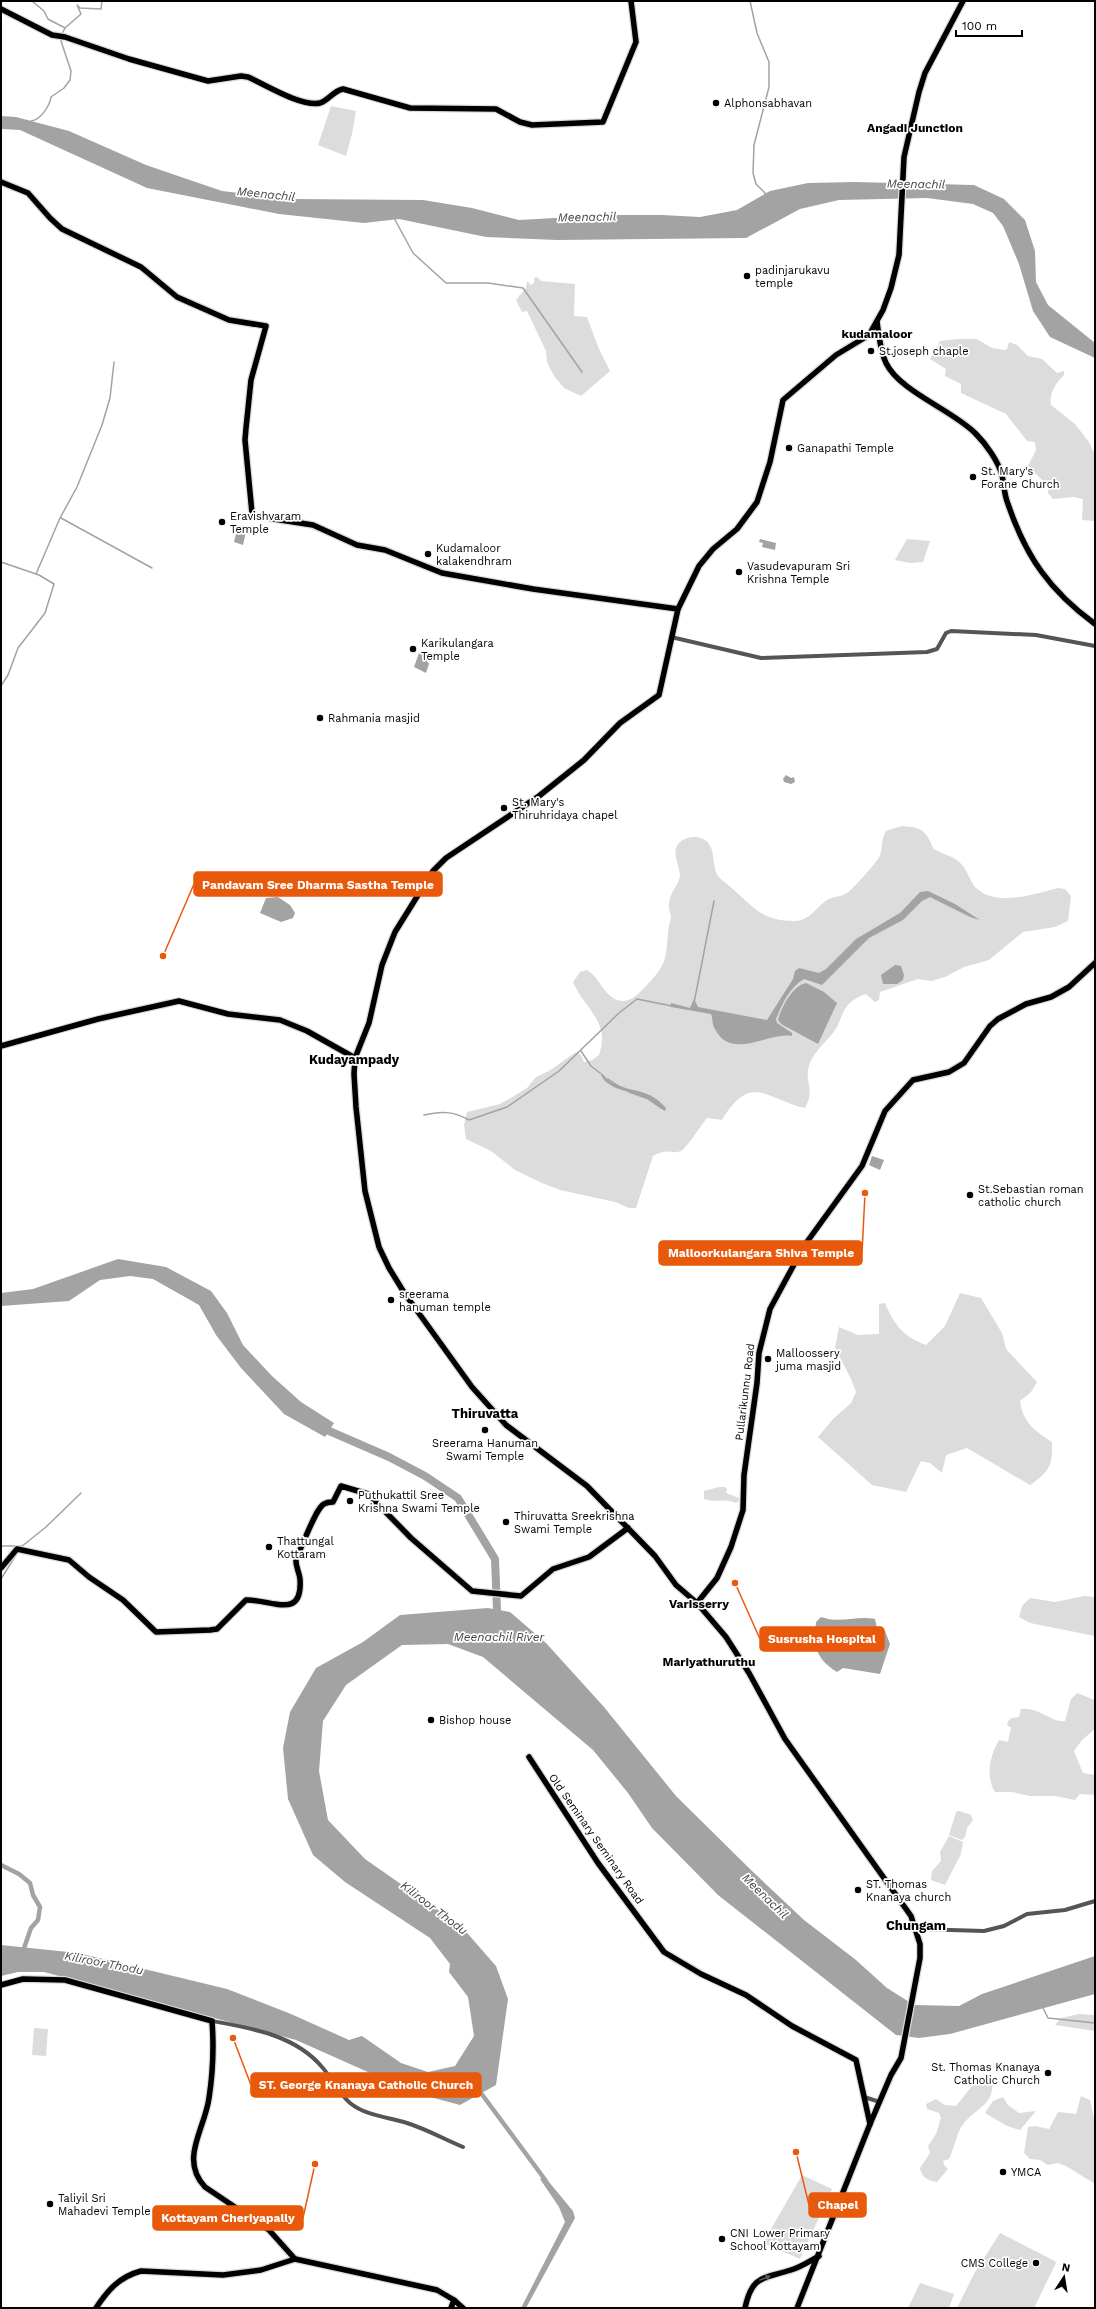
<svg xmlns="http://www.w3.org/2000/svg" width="1096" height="2309" viewBox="0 0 1096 2309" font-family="'Work Sans',sans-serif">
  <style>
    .green { fill: #dcdcdc }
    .water { fill: #a3a3a3 }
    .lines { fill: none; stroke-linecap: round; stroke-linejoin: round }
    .stream { stroke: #a3a3a3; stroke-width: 1.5 }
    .canal { stroke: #a3a3a3; stroke-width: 4.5 }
    .river { stroke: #a3a3a3; stroke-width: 8 }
    .major-casing { stroke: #dbdbdb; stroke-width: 8 }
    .minor { stroke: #555; stroke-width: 4 }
    .major { stroke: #000; stroke-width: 5.5 }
    .oneway { fill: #595959 }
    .poi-dot { fill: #000; stroke: #fff; stroke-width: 1.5 }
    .labels { text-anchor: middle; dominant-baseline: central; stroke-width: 3.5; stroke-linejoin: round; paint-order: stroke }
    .poi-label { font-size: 11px; fill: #000; stroke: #fff; text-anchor: start }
    .street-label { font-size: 11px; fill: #000; stroke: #fff }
    .neighbourhood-label { font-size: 12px; font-weight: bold; fill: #000; stroke: #fff }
    .water-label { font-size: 12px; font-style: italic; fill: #444; stroke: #fff }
    .quarter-label { font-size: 13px; font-weight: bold; fill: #000; stroke: #fff }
    .leader { fill: none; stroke: #e8590c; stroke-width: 1.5 }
    .callout-dot { fill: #e8590c; stroke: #fff; stroke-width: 1.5 }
    .callout { fill: #e8590c; stroke: #e8590c; stroke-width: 1.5 }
    .callout-label { font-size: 12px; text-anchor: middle; font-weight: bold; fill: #fff }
  </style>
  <rect width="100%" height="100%" fill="#fff"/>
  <g class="green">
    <path d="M331,106L356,111L352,134L346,156L318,145Z"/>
    <path d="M537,277L541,281L575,284L574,316L587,317L599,349L610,371L581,396L564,388L554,376L547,362L546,351L527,311L522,312L516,300L526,288L527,282L528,281L530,285L534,283V278Z"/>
    <path d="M958,339H977L992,348L1004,350L1007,349L1009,342L1017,345L1028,356L1042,359L1057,373L1064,371V375C1056,383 1049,393 1051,405L1075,424L1089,442L1095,455L1094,521L1082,520L1083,499L1073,497L1053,499L1048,493V486L1028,466L1036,450L1035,442L1027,441L1006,414L961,393V384L945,376L946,369L930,359L940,341Z"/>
    <path d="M907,539L930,541L923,562L910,563L895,560Z"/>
    <path d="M902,826C915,827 924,828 930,841C931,843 932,847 934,849C943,855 956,856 963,866C968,872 970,881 975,887C996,908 1034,894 1058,888L1065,889L1071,896L1068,921L1055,927L1023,932L989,960L964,967L945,977L931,981L918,979L880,992L879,1000L875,1002L866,994C860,996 853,999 848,1005C842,1012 841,1019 837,1027C829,1041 811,1052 808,1070C806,1086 815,1089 805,1108C768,1100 751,1071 722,1120L707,1118C702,1124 686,1149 681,1151C670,1155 669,1147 653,1156L636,1208H629L615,1202L560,1190L542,1183L515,1170L491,1151L466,1139L464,1125L467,1112L500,1104L514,1096L527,1088L536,1077L549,1071L576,1052L581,1055L584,1062L592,1060L599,1055C611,1021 584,1009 573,982L580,972L587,970C600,977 604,999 622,1001C631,1001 637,995 643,989C669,963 665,960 669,925C670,922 671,920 671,917C671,913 668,909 669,905C669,892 680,884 680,875C679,864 671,852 679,843C687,835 703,835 709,844C715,852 712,867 718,876C722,881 729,885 734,890C756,910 764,921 795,921C810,921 817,906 827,900C834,896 841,897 847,893C852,890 874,865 878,859C884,850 880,840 886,831Z"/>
    <path d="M960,1293L981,1298L1002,1333L1006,1349L1037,1382L1031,1392L1020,1401C1023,1423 1035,1431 1052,1442C1053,1465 1049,1472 1030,1485L967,1448L946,1455L942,1473L930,1463L921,1461L906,1492L872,1485L818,1437L833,1419L851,1403L856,1392L851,1379L835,1348L839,1327L858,1335L879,1334V1304L885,1303C894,1325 904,1337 926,1345L945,1326Z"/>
    <path d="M719,1487H725L727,1489L726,1493L739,1498V1501L736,1503C725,1498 714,1503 704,1499V1491Z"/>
    <path d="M1084,1596L1095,1597V1636L1030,1623L1019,1617L1022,1606L1030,1598L1055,1602Z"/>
    <path d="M1077,1693L1095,1700V1729L1082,1740L1074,1751L1083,1773L1095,1775V1795L1080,1794L1075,1800L1055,1796H1030L1012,1792H995C985,1776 990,1756 999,1740L1008,1742L1011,1727L1008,1726L1007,1723L1011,1718L1019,1717L1021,1709C1040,1707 1051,1723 1065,1721L1071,1699Z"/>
    <path d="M959,1811L971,1815L973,1820L967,1828L965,1837L962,1840L949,1835L956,1812Z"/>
    <path d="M949,1836L963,1842L961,1854L945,1885L931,1880L932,1871L941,1861L940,1852Z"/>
    <path d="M1079,2014L1095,2015V2031L1055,2025L1061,2018Z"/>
    <path d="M34,2028L48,2029L46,2056L32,2055Z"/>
    <path d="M980,2080L992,2082C995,2107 971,2109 960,2129C957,2135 953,2151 949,2159L943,2161L944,2165L948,2169L937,2182C927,2180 922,2178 920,2168L930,2153L928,2146L936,2134L941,2118L939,2113L927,2109L926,2104L936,2099L945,2105L956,2106L976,2081Z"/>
    <path d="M250,2087L267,2091V2097L249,2093Z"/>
    <path d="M1081,2096L1090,2100L1095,2123V2184L1066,2166L1058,2163L1048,2165L1040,2160L1030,2159L1024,2153L1028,2127L1035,2126L1049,2129L1058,2112L1076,2114Z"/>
    <path d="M1003,2097L1008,2105L1019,2113L1036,2111L1020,2130L1007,2126L985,2113L993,2101Z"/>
    <path d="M802,2175L832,2189L800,2259L763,2243Z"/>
    <path d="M1000,2233L1055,2261L1056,2263L1034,2308H957L975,2272Z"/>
    <path d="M920,2283L954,2294L949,2308H908Z"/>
  </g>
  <g class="water">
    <path d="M1,116L16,117L69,131L146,165L222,191L292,199L423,200L472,208L519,220L608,215H662L700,217L737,210L770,191L808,183L855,182L974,185L1004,199L1025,220L1035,251L1036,282L1048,305L1095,343V358L1050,337L1033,311L1019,264L1003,226L993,213L973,204L927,198L839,200L800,209L746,238L557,240L486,237L399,219L364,223L279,214L147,188L20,130L1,129Z"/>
    <path d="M237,530L246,532L243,545L234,542Z"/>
    <path d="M760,539L776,543L775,550L762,547L763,543L759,542Z"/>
    <path d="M419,653L428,656L427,661L429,664L426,673L414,667Z"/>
    <path d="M786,775L791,778L794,777L795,782L791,784L784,782L783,779Z"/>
    <path d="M928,891L955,904L980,920L970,917L930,897L922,901L903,920L869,938L822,985L804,979C789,988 782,1004 776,1019L777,1023L792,1033V1036C767,1032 731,1061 715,1029C712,1025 713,1019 711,1014L671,1007V1003L690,1008L694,999L698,1007L767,1020L793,979L795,971L799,968L819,973L826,969L856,939L900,913L920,892Z"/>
    <path d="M278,897L290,905L295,913L293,918L281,922L260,913L266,898Z"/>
    <path d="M895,965L901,966L904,975L903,980L897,984H883L881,975Z"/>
    <path d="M806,983L824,992L837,1003L818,1044L781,1024L778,1020C781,1008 792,986 806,983Z"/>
    <path d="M600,1072C605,1076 609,1082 615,1084C635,1093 650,1089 666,1108L665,1111C657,1107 651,1101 643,1097C629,1090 605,1090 600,1072Z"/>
    <path d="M872,1156L884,1160L880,1170L869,1165Z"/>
    <path d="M118,1259L166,1267L211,1291L227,1313L243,1345L272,1376L301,1402L334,1423L325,1437L284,1414L241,1368L216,1335L199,1305L153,1279L130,1276L100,1280L69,1301L1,1306V1293L33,1289Z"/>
    <path d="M488,1608L510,1612L546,1643L604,1707L676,1796L751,1870L804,1920L856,1960L887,1988L914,2005L959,2006L982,1994L1095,1956V1994L950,2034L919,2038L896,2035L718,1895L652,1828L628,1793L593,1750L483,1657L448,1644L402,1645L346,1685L323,1721L319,1771L328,1820L365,1859L461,1926L496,1966L508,1999L496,2085L460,2105L415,2093L296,2040L44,1972H18L1,1976V1945L78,1953L227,1989L291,2014L349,2040L362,2036L401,2063L428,2072L455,2066L474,2036L468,1997L449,1972L450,1964L430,1938L345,1882L313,1855L288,1799L283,1748L290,1712L316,1668L363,1642L400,1615Z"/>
    <path d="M821,1617C841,1624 855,1615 875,1619L877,1628L885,1631L890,1644L880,1674L843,1668L837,1672C815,1658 814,1647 816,1622Z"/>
    <path d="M544,2176L573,2211L575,2218L526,2308H521L565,2222L559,2207L540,2179Z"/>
  </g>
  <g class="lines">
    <g class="stream">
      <path d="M32,1L44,11L48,19L65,28"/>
      <path d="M750,1L757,33L769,62V87L754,145L753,173L756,184L767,195"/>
      <path d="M62,34L65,28L81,14L77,5L80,8L101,9L102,1"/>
      <path d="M31,121C41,120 50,105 51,97L64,88L70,80L71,71L60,38"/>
      <path d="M394,218L413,253L446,283H488L523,288L582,372"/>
      <path d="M61,518L152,568"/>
      <path d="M1,562L39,575L54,584L45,613L18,648L8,675L1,686"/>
      <path d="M36,574L60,518L77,487L102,425L110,398L114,362"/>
      <path d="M694,1003L714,901"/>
      <path d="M581,1051L591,1066L600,1073"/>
      <path d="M608,1079L620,1087"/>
      <path d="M629,1092L646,1098"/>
      <path d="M424,1115C441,1111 453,1111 469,1120L507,1107L559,1071L619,1013L637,999L672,1006"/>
      <path d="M1,1546H22L26,1543L46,1527L81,1493"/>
      <path d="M1,1579L18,1552"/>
      <path d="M1043,2008L1048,2018L1095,2023"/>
    </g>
    <g class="canal">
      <path d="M1,1865L19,1874L30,1883L33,1895L40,1907L38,1920L31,1928L23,1951"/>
      <path d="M478,2089L546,2181"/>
    </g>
    <path class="river" d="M320,1427L389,1457L425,1476L458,1498L495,1559L497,1610L494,1620"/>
    <g class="major-casing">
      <g id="major">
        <path d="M1,9L52,35L65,37L129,59L208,81L241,76L248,77C266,85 301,107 320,103C329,100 333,91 343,89L410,108L496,109L520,122L532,125L603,122L636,42L631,1"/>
        <path d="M1,182L28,193L50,218L62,229L141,267L177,297L229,320L266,326L251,380L246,428L245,440L252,513L254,516L313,525L357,545L385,550L442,573L533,589L678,609"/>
        <path d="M877,322C879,335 880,351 886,363C900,392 953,410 976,434C986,444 998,461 1002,475C1004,484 1004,495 1008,504C1026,557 1050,591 1095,624"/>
        <path d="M1,1046L98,1019L179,1001L228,1014L280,1020L307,1031L355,1058"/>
        <path d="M1,1568L17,1549L69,1560L89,1577L123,1600L156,1632L210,1630L217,1629L246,1600C271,1599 303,1621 300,1579C299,1571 295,1566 296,1558C303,1546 315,1509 324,1504C327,1502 330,1502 333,1502L341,1486L368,1494L411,1538L472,1591L521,1596L553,1569L589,1557L628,1528"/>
        <path d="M697,1603L717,1578L731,1547L743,1510L744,1475L757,1383L759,1353L770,1309L804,1246L862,1166L885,1111L913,1080L949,1072L964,1063L990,1026L998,1019L1026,1004L1051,997L1069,987L1095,963"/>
        <path d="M529,1757L598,1863L664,1952L701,1974L746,1995L792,2026L856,2060L870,2124"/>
        <path d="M1,1985L23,1979L65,1980L212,2021C214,2047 213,2072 209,2098C205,2129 179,2159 205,2187L269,2230L295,2259"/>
        <path d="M96,2308C108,2290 119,2277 141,2271L223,2275L261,2270L295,2259L437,2290L454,2300L463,2308"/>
        <path d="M451,2308L454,2300"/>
        <path d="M745,2308C752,2275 763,2279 791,2270C801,2267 810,2261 819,2256"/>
        <path d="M797,2308L870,2124L891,2075L901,2058L920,1958V1944L911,1916L785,1739L749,1673L726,1637L697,1603L676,1585L655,1556L587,1486L506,1425L472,1387L405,1294L389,1268L379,1247L365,1191L356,1107L354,1074L355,1058L369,1023L382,965L395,932L433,871L446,858L539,796L584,760L620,723L659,695L678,609L699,566L713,549L737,529L757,502L770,462L783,400L836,355L869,335L883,310L891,288L899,255L904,157L919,92L925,73L963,1"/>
      </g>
    </g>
    <g class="minor">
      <path d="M671,637L761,658L927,652L937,649L946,633L951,631L1036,635L1095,646"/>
      <path d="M917,1929L984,1931L1004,1926L1027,1914L1065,1910L1095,1901"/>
      <path d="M212,2021C251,2028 295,2035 322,2067C332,2078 338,2093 350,2103C366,2116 388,2117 407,2123C426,2129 444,2139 463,2147"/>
      <path d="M864,2097L880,2102"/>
    </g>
    <use href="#major" class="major"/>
  </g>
  <defs><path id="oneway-solid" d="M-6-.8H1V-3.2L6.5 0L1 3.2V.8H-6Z"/></defs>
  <use class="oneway" href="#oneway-solid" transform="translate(765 2278) rotate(-21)"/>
  <g class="poi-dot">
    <circle cx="716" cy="103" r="4"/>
    <circle cx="747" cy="276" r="4"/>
    <circle cx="871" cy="351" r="4"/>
    <circle cx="789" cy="448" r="4"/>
    <circle cx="973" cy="477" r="4"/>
    <circle cx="222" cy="522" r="4"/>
    <circle cx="428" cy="554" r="4"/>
    <circle cx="739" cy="572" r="4"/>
    <circle cx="413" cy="649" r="4"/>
    <circle cx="320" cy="718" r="4"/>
    <circle cx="504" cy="808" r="4"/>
    <circle cx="970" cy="1195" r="4"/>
    <circle cx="391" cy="1300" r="4"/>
    <circle cx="768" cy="1359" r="4"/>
    <circle cx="485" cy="1430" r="4"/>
    <circle cx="350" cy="1501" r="4"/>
    <circle cx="506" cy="1522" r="4"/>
    <circle cx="269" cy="1547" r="4"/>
    <circle cx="431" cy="1720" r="4"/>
    <circle cx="858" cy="1890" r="4"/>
    <circle cx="1048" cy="2073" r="4"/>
    <circle cx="1003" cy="2172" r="4"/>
    <circle cx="50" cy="2204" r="4"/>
    <circle cx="722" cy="2239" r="4"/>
    <circle cx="1036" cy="2263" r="4"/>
  </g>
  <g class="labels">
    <g class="poi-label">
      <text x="724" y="103">Alphonsabhavan</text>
      <text x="755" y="270">padinjarukavu<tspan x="755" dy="13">temple</tspan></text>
      <text x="879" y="351">St.joseph chaple</text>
      <text x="797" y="448">Ganapathi Temple</text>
      <text x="981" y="471">St. Mary's<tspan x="981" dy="13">Forane Church</tspan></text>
      <text x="230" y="516">Eravishvaram<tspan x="230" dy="13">Temple</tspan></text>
      <text x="436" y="548">Kudamaloor<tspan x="436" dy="13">kalakendhram</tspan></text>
      <text x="747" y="566">Vasudevapuram Sri<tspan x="747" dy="13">Krishna Temple</tspan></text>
      <text x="421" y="643">Karikulangara<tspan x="421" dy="13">Temple</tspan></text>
      <text x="328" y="718">Rahmania masjid</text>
      <text x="512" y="802">St. Mary's<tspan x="512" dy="13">Thiruhridaya chapel</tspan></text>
      <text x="978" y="1189">St.Sebastian roman<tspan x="978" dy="13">catholic church</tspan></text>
      <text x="399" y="1294">sreerama<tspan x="399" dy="13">hanuman temple</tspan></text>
      <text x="776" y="1353">Malloossery<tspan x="776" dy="13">juma masjid</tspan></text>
      <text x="485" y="1443" text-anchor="middle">Sreerama Hanuman<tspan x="485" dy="13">Swami Temple</tspan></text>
      <text x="358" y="1495">Puthukattil Sree<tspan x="358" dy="13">Krishna Swami Temple</tspan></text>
      <text x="514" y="1516">Thiruvatta Sreekrishna<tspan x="514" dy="13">Swami Temple</tspan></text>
      <text x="277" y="1541">Thattungal<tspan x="277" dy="13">Kottaram</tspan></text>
      <text x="439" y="1720">Bishop house</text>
      <text x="866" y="1884">ST. Thomas<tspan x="866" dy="13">Knanaya church</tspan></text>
      <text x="1040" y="2067" text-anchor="end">St. Thomas Knanaya<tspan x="1040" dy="13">Catholic Church</tspan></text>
      <text x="1011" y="2172">YMCA</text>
      <text x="58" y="2198">Taliyil Sri<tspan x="58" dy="13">Mahadevi Temple</tspan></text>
      <text x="730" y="2233">CNI Lower Primary<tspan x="730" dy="13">School Kottayam</tspan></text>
      <text x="1028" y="2263" text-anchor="end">CMS College</text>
    </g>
    <g class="street-label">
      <text transform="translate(745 1392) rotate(-83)">Pullarikunnu Road</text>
      <text transform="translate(596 1839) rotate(55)">Old Seminary Seminary Road</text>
    </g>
    <g class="neighbourhood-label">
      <text x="915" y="128">Angadi Junction</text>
      <text x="877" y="334">kudamaloor</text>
      <text x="699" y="1604">Varisserry</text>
      <text x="709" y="1662">Mariyathuruthu</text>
    </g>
    <g class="water-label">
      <text transform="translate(916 184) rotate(1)">Meenachil</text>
      <text transform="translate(266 194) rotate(6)">Meenachil</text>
      <text transform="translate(587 217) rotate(-1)">Meenachil</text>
      <text x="499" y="1637">Meenachil River</text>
      <text transform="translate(765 1896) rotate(44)">Meenachil</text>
      <text transform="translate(434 1908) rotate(37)">Kiliroor Thodu</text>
      <text transform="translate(104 1963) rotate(11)">Kiliroor Thodu</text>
    </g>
    <g class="quarter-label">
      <text x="354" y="1059">Kudayampady</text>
      <text x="485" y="1413">Thiruvatta</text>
      <text x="916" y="1925">Chungam</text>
    </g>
  </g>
  <path class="leader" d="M163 956L194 884M865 1193L862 1253M735 1583L760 1639M233 2038L251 2085M796 2152L809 2205M315 2164L303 2218"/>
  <g class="callout-dot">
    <circle cx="163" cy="956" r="4"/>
    <circle cx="865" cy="1193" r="4"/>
    <circle cx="735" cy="1583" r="4"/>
    <circle cx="233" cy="2038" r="4"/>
    <circle cx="796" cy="2152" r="4"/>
    <circle cx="315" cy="2164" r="4"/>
  </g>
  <g class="callout">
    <rect x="194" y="872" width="248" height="24" rx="4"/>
    <rect x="659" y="1241" width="203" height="24" rx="4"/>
    <rect x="760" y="1627" width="124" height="24" rx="4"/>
    <rect x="251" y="2073" width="230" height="24" rx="4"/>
    <rect x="809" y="2193" width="57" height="24" rx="4"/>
    <rect x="153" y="2206" width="150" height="24" rx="4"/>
  </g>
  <g class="callout-label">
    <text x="318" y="889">Pandavam Sree Dharma Sastha Temple</text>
    <text x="761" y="1257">Malloorkulangara Shiva Temple</text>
    <text x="822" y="1643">Susrusha Hospital</text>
    <text x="366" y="2089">ST. George Knanaya Catholic Church</text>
    <text x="838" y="2209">Chapel</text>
    <text x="228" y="2222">Kottayam Cheriyapally</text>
  </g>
  <rect width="1096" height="2309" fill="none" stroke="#000000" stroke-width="4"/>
  <g transform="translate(1064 2277) rotate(12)" stroke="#ffffff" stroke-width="3" paint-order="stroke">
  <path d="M0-3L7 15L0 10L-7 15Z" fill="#000000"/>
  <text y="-6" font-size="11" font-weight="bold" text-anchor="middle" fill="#000000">N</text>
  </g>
  <path d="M956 30v6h66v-6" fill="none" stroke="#000000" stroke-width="2"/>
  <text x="962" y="30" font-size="12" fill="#000000" stroke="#ffffff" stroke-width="3" paint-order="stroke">100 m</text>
</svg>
